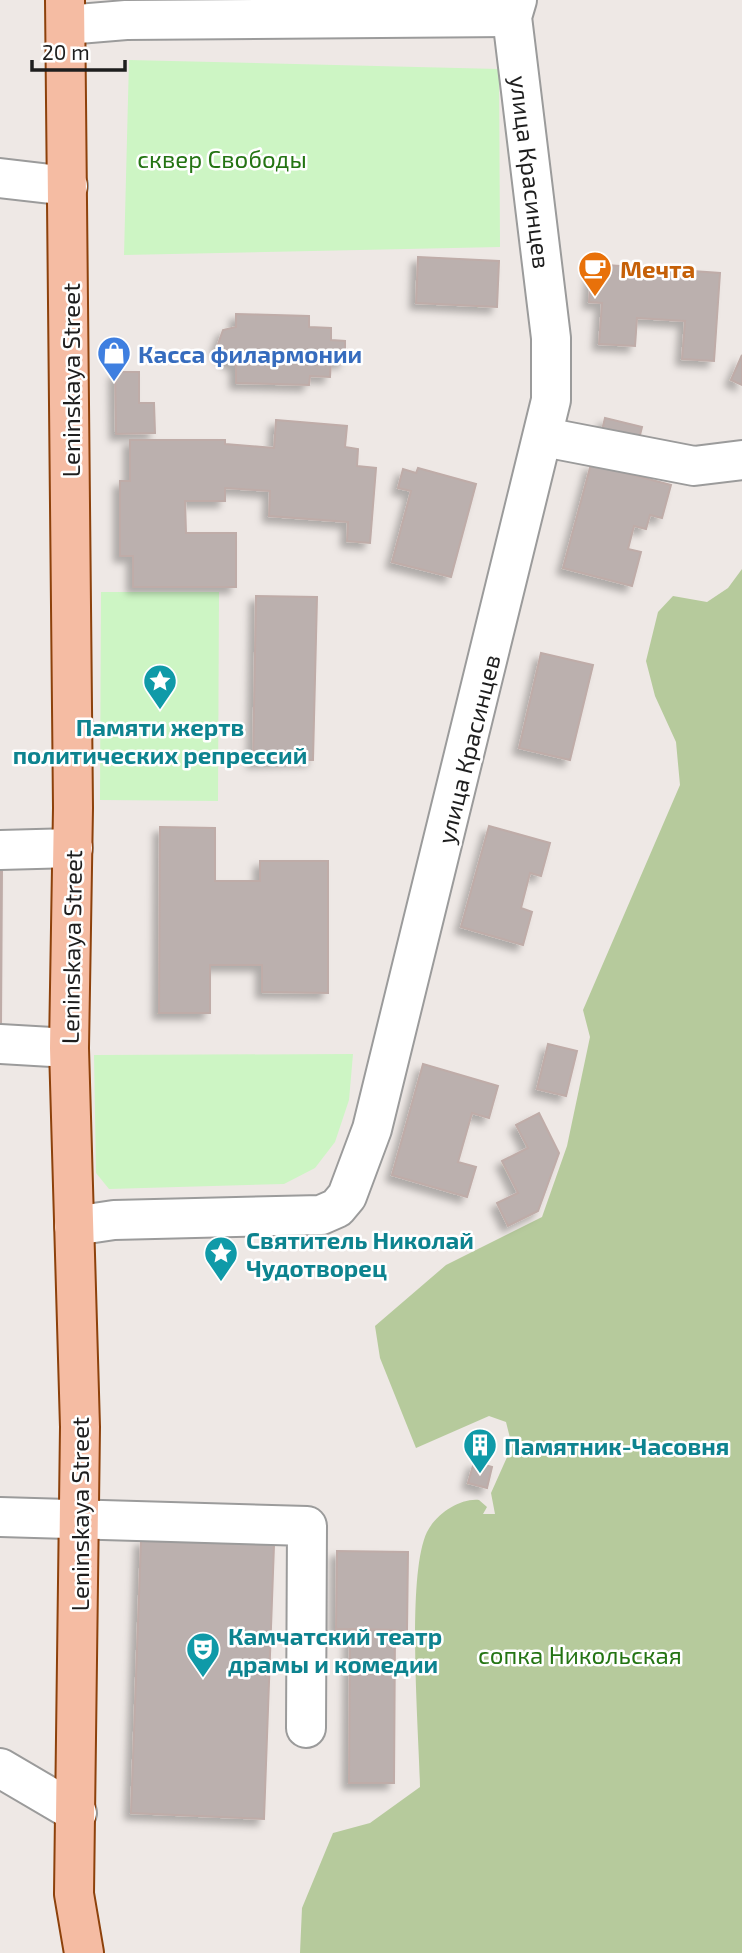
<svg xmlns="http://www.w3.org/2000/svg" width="742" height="1953" viewBox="0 0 742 1953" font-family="'Exo 2',sans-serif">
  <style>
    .forest { fill: #b6ca9c }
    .park { fill: #cdf5c4 }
    .building { fill: #bbb0ae; stroke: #bfaca8; stroke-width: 2; filter: url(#shadow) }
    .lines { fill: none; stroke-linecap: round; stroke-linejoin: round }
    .minor-casing { stroke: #9b9b9b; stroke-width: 42 }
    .major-casing { stroke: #8d410b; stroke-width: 42 }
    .minor { stroke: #fff; stroke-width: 38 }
    .major { stroke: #f5bca3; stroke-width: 38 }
    .labels { text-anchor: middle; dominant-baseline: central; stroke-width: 5; stroke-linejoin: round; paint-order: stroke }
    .park-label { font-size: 24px; fill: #247413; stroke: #fff }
    .street-label { font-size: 24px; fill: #1e1e1e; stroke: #fff }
    .food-label { font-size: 24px; font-weight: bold; fill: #c56008; stroke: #fff; text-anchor: start }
    .shop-label { font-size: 24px; font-weight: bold; fill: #366cbe; stroke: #fff; text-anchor: start }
    .culture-label { font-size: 24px; font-weight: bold; fill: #0d838f; stroke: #fff; text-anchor: start }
  </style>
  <defs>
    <filter id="shadow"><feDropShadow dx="-6" dy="6" stdDeviation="3.5" flood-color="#0004"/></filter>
  </defs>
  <rect width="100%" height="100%" fill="#eee8e5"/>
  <path class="forest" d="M742,569V1953H300L302,1908L333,1833L370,1823L420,1787C419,1731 406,1576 427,1532C436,1514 460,1498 479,1500L487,1507L483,1514H495L491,1493L512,1446L506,1422L489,1416L416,1448L380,1358L375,1326L446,1265L542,1217L567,1146L590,1037L583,1010L680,785L676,742L655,696L646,661L658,612L673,596L707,602L728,588Z"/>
  <g class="park">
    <path d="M129,60L499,69L500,247L124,255Z"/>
    <path d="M101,592H219L218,801L100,800Z"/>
    <path d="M353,1054L349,1100L335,1142L315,1168L284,1184L109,1189L96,1173L94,1055Z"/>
  </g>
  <g class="building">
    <path d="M418,257L499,261L497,307L416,303Z"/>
    <path d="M592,264L720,273L714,361L682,359L685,321L637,318L635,346L599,344L602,303L589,302Z"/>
    <path d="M236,314L309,316V327L331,328V340L345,341V362H331L330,377L310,376L309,385L236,383V365L226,360L217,347L223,330L236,327Z"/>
    <path d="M742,355V385L731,380Z"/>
    <path d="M115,372H139V403H154L155,433L116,434Z"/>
    <path d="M605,418L642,427L639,439L602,430Z"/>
    <path d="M276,420L347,426L345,447L358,449L357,466L376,468L370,543L347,541L348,522L269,516L270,491L225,488V501H185L186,533H236V587H133V556H120V481H130V440H225V444L274,448Z"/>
    <path d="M591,464L671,485L662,518L650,515L646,529L634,526L628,549L641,552L632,586L563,568Z"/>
    <path d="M418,468L476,484L451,577L392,562L411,491L398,488L403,469L416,473Z"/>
    <path d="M256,596L317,597L313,760L253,762Z"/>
    <path d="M541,653L593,665L570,760L519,748Z"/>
    <path d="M489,826L550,843L541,876L530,873L521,908L532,912L523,945L461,927Z"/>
    <path d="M160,827L215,828V881H260V861H328V993L262,992V965H210V1013H159Z"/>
    <path d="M0,868H2L1,1027H0Z"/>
    <path d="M548,1044L577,1051L566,1096L537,1089Z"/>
    <path d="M423,1064L498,1086L489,1118L472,1113L458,1162L476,1167L467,1197L392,1175Z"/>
    <path d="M539,1113L559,1153L538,1211L508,1226L497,1203L518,1193L502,1161L528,1148L516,1125Z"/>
    <path d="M474,1462L492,1467L487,1488L468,1483Z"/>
    <path d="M141,1540L274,1545L264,1819L131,1813Z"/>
    <path d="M337,1551L408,1552L407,1631L336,1629Z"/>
    <path d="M350,1629L395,1630L394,1783H349Z"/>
  </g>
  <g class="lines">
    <g class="minor-casing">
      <g id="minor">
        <path d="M66,25L126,20L512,17"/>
        <path d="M0,178L68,186"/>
        <path d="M544,437L694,466L742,460"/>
        <path d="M0,850L73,848"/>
        <path d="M0,1044L69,1048"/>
        <path d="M74,1226L114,1220L321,1215L337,1208L347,1196L372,1129L551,400V338L512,17L517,0"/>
        <path d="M0,1517L307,1526L306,1728"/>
        <path d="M0,1768L77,1813"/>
      </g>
    </g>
    <g class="major-casing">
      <path id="major" d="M65,0L73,808L69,1048L80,1427L74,1894L84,1953"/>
    </g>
    <use href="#minor" class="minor"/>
    <use href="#major" class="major"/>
  </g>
  <defs>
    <g id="cafe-pin" transform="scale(1.75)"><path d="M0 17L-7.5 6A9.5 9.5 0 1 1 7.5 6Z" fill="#e8710a" stroke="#fff"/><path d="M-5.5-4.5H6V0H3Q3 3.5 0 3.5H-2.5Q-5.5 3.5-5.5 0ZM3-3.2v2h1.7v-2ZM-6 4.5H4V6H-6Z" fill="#fff"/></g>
    <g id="shop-pin" transform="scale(1.75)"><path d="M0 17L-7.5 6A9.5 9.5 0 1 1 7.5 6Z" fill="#3f7fe0" stroke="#fff"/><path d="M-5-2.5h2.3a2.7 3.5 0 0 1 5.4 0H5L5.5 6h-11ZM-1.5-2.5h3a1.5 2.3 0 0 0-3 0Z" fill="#fff"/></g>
    <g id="sight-pin" transform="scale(1.75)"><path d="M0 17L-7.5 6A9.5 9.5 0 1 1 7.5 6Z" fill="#0f9aa8" stroke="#fff"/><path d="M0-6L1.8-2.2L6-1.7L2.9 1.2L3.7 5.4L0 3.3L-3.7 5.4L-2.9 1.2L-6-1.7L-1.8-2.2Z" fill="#fff"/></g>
    <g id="building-pin" transform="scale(1.75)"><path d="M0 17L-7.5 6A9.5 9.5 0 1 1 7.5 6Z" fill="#0f9aa8" stroke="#fff"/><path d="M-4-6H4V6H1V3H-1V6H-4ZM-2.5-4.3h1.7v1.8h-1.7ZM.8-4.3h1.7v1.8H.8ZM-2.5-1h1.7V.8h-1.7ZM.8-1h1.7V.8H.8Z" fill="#fff"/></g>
    <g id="theatre-pin" transform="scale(1.75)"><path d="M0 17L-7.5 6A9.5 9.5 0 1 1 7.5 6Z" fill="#0f9aa8" stroke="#fff"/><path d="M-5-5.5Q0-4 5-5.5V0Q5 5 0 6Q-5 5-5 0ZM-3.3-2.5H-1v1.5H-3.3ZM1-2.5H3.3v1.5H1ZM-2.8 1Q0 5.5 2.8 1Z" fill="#fff"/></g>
  </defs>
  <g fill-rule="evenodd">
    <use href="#cafe-pin" x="595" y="268"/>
    <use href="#shop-pin" x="114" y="353"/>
    <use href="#sight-pin" x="160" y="681"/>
    <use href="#sight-pin" x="221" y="1253"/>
    <use href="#building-pin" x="480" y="1445"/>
    <use href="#theatre-pin" x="203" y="1649"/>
  </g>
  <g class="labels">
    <g class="park-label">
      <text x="222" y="158">cквер Свободы</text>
      <text x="580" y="1654">сопка Никольская</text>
    </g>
    <g class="street-label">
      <text transform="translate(531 172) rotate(83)">улица Красинцев</text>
      <text transform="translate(70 380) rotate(-90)">Leninskaya Street</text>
      <text transform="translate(468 749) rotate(-76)">улица Красинцев</text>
      <text transform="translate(71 947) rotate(-89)">Leninskaya Street</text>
      <text transform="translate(79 1514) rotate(-90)">Leninskaya Street</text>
    </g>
    <g class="food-label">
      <text x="620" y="268">Мечта</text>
    </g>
    <g class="shop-label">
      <text x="138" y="353">Касса филармонии</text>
    </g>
    <g class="culture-label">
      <text x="160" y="726" text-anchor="middle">Памяти жертв<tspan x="160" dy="28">политических репрессий</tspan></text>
      <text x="246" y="1239">Святитель Николай<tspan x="246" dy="28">Чудотворец</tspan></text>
      <text x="504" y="1445">Памятник-Часовня</text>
      <text x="228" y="1635">Камчатский театр<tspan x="228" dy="28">драмы и комедии</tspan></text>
    </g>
  </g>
  <path d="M32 60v10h93v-10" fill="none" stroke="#1e1e1e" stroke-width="3.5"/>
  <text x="42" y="60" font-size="21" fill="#1e1e1e" stroke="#ffffff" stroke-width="5" paint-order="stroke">20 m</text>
</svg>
